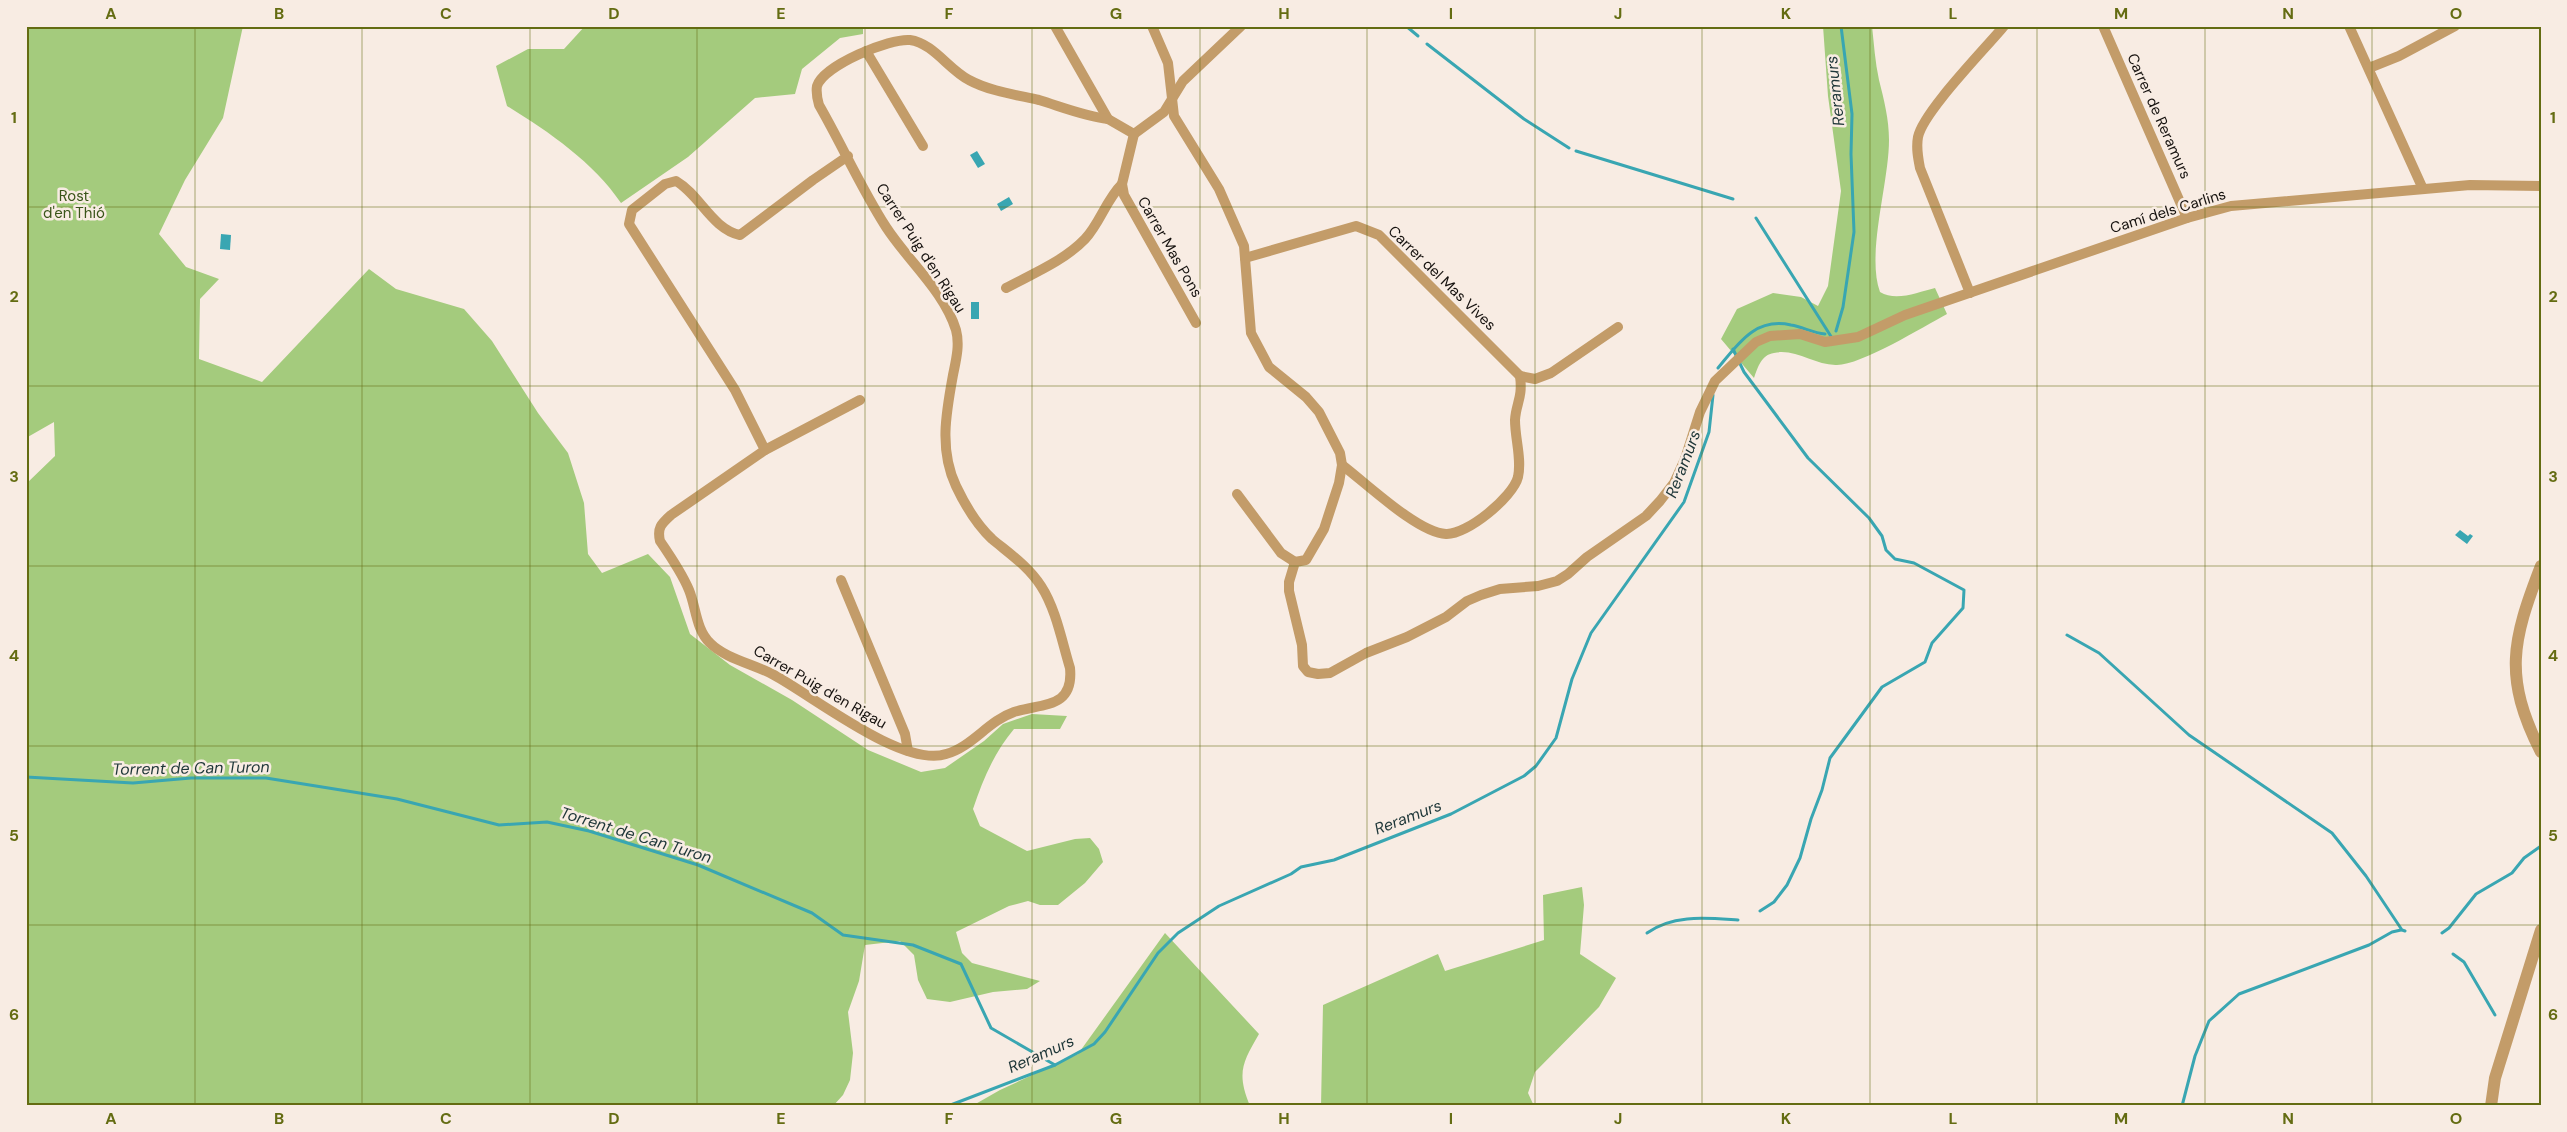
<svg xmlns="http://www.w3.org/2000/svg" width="2567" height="1132" viewBox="0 0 2567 1132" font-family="'DM Sans',sans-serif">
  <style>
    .green { fill: #a4cb7d }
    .water { fill: #39a6b2 }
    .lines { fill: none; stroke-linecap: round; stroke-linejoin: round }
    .stream { stroke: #39a6b2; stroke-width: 3 }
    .minor { stroke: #c39c69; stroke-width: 10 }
    .tertiary { stroke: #c39c69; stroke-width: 12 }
    .grid { fill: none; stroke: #646c12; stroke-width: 1; stroke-opacity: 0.55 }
    .labels { text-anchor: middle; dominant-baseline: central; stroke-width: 5; stroke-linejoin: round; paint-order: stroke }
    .street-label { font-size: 15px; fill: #16120f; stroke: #f8ece3 }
    .park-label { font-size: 15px; fill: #3a551a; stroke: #f8ece3 }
    .water-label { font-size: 16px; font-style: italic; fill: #1e3638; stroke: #f8ece3 }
    .neatline { fill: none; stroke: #646c12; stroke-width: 2 }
    .grid-label { font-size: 16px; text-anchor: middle; font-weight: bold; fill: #646c12 }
  </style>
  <rect width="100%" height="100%" fill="#f8ece3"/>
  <g class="green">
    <path d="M26,26H243L223,118L185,180L159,234L186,267L219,279L200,299L199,359L262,382L369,269L396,289L464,309L492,341L538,413L568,453L584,503L588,554L602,573L648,554L670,577L690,634L730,665L792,700L868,750L921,772L945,768L984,741L1003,724L1032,714L1067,716L1060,729H1014C994,753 983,779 973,809L980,826L1027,851L1075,839L1090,838L1099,849L1103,862L1085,883L1058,905H1040L1028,901L1009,906L956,932L962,953L972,963L1040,981L1027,989L993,992L950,1002L927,999L918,980L914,955L900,941L865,945L859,981L848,1012L853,1053L850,1080L843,1095L833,1106H26V484L55,456L54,422L26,438Z"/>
    <path d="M585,26H863V34L840,38L802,69L795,94L755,98L688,157L621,203C593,162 549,132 507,106L496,66L528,49H564Z"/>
    <path d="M1823,26H1872C1874,44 1875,62 1879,80C1884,100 1889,119 1889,140C1889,183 1866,254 1880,292C1896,302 1918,292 1935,288L1947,314C1923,327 1861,365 1837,365C1816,366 1795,348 1774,353C1761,355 1758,367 1754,378L1721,339L1737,309L1773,293L1801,297L1818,306L1828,286L1841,191L1828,96Z"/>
    <path d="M1582,887L1584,905L1580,954L1616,978L1599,1007L1535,1072L1528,1093L1534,1106H1321L1323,1005L1438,954L1445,971L1544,940L1543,895Z"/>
    <path d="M1165,933L1259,1034C1243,1062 1236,1072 1250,1106H972L1000,1090L1078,1054Z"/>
  </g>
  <g class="water">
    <path d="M977,151L985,164L978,168L970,155Z"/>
    <path d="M1009,197L1013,204L1001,211L997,204Z"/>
    <path d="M221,234L231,235L230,250L220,249Z"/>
    <rect x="971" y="302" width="8" height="17"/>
    <path d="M2460,530L2468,536L2470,534L2473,536L2467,544L2455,535Z"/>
  </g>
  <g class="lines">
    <g class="stream">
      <path d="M1406,26L1418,36"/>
      <path d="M1427,44L1524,119L1569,148"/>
      <path d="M1576,151L1733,199"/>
      <path d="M1756,218L1832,338"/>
      <path d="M1836,331L1843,307L1854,232L1851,154L1852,114L1841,26"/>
      <path d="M1733,349L1744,372L1808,458L1869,518L1882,536L1886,550L1895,559L1914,563L1964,590L1963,608L1932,643L1925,662L1882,687L1830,758L1822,790L1811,819L1800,858L1787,885L1774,902L1760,911"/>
      <path d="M1718,368C1738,344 1755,317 1791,325C1803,327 1813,333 1825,334"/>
      <path d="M2067,635L2099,653L2189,735L2332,833L2366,876L2402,930L2405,931"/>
      <path d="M26,777L133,783L191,778H266L397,799L499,825L547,822L589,831L698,865L812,913L843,935L913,945L961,964L991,1028L1055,1065"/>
      <path d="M1647,933C1673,914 1707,918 1738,920"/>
      <path d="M2442,933L2449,928L2476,894L2512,873L2524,858L2541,846"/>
      <path d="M2453,954L2464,962L2495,1015"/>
      <path d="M948,1106L1055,1065L1094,1044L1105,1032L1158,953L1178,933L1219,906L1291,874L1301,867L1334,860L1451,814L1524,776L1536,766L1556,738L1572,679L1591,633L1684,502L1709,432L1713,395"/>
      <path d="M2182,1106L2195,1056L2209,1021L2239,994L2369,945L2392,932L2401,930"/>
    </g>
    <g class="minor">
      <path d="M1055,26L1108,119L1134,134L1164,112L1183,81L1241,26"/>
      <path d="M1152,26L1168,63L1174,116L1219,189L1244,246L1251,333L1269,367L1306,397L1319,412L1340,453L1342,465L1339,483L1324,529L1306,560L1295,562L1289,582V591L1302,645L1303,666L1308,672L1318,674L1330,673L1366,653L1407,637L1446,617L1467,601L1481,595L1500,589L1538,586L1557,581L1568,574L1587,557L1646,516L1660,501L1674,483L1685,459L1700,412L1715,381L1756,342L1770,336L1800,334L1825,342L1858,337L1905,315L2187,218L2231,206L2470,185L2541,186"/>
      <path d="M2103,26L2187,218"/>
      <path d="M2349,26L2423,189"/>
      <path d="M866,51L923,146"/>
      <path d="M2369,68L2399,56L2455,26"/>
      <path d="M1134,134L1122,184L1124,195L1196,323"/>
      <path d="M848,156L813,180L740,235C712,229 700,195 676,181L665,184L632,210L629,224L735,390L765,450L671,515C661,524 657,528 660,541C671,557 682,573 689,590C696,607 696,630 710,643C726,659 754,664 774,675C813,696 903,768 946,754C972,747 988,721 1014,712C1042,703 1074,709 1070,668C1062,642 1056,609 1041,586C1028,566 1010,554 992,539C977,525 965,505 956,486C939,450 946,413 953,375C956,360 960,345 956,330C944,291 908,261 886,227C861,188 842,145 819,105C817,98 816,92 817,86C824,65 890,38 910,40C933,43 949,70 969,80C989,91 1017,95 1039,100C1062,107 1084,116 1108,119"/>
      <path d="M1245,258L1356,226L1379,235L1520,376C1523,398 1516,403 1515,420C1515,439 1522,459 1518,477C1513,497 1467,535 1446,534C1418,533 1366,483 1342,465"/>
      <path d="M1006,288C1032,274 1064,261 1085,239C1100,223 1106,200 1122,184"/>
      <path d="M1970,293L1920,168C1918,158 1916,148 1918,137C1923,112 1985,49 2004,26"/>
      <path d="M1520,376L1535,379L1551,373L1618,327"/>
      <path d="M765,450L860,400"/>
      <path d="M1237,494L1281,553L1295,562"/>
      <path d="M841,580L905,734L908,751"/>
    </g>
    <g class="tertiary">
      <path d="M2541,566C2512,641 2503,677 2541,752"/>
      <path d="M2491,1106L2495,1078L2541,930"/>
    </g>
  </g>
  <path class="grid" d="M195,26V1106M362,26V1106M530,26V1106M697,26V1106M865,26V1106M1032,26V1106M1200,26V1106M1367,26V1106M1535,26V1106M1702,26V1106M1870,26V1106M2037,26V1106M2205,26V1106M2372,26V1106M26,207H2541M26,386H2541M26,566H2541M26,746H2541M26,925H2541"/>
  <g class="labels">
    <g class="street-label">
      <text transform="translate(2159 116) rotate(66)">Carrer de Reramurs</text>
      <text transform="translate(2168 211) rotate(-17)">Camí dels Carlins</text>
      <text transform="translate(1170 247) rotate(60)">Carrer Mas Pons</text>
      <text transform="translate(921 248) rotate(57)">Carrer Puig d'en Rigau</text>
      <text transform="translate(1442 278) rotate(44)">Carrer del Mas Vives</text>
      <text transform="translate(820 687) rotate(30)">Carrer Puig d'en Rigau</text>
    </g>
    <g class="park-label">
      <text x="74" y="196">Rost<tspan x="74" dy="17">d'en Thió</tspan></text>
    </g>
    <g class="water-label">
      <text transform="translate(1835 91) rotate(-96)">Reramurs</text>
      <text transform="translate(1683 464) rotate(-69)">Reramurs</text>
      <text transform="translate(191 768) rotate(-1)">Torrent de Can Turon</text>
      <text transform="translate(1408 817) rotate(-21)">Reramurs</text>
      <text transform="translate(636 835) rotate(17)">Torrent de Can Turon</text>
      <text transform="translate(1041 1054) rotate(-24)">Reramurs</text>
    </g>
  </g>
  <rect width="2567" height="1132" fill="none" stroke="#f8ece3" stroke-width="55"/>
  <rect x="28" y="28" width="2512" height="1076" class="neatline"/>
  <g class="grid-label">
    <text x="111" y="19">A</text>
    <text x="279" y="19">B</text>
    <text x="446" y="19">C</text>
    <text x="614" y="19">D</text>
    <text x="781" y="19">E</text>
    <text x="949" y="19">F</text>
    <text x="1116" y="19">G</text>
    <text x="1284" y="19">H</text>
    <text x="1451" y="19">I</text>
    <text x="1618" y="19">J</text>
    <text x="1786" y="19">K</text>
    <text x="1953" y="19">L</text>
    <text x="2121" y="19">M</text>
    <text x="2288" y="19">N</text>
    <text x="2456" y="19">O</text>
    <text x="14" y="123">1</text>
    <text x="2553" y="123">1</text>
    <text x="14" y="302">2</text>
    <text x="2553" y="302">2</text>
    <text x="14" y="482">3</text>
    <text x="2553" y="482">3</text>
    <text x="14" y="661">4</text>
    <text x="2553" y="661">4</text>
    <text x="14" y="841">5</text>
    <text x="2553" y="841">5</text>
    <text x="14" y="1020">6</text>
    <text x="2553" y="1020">6</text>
    <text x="111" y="1124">A</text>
    <text x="279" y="1124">B</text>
    <text x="446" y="1124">C</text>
    <text x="614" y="1124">D</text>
    <text x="781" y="1124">E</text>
    <text x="949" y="1124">F</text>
    <text x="1116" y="1124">G</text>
    <text x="1284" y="1124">H</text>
    <text x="1451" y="1124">I</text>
    <text x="1618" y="1124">J</text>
    <text x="1786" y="1124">K</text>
    <text x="1953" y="1124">L</text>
    <text x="2121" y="1124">M</text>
    <text x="2288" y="1124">N</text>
    <text x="2456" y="1124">O</text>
  </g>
</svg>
